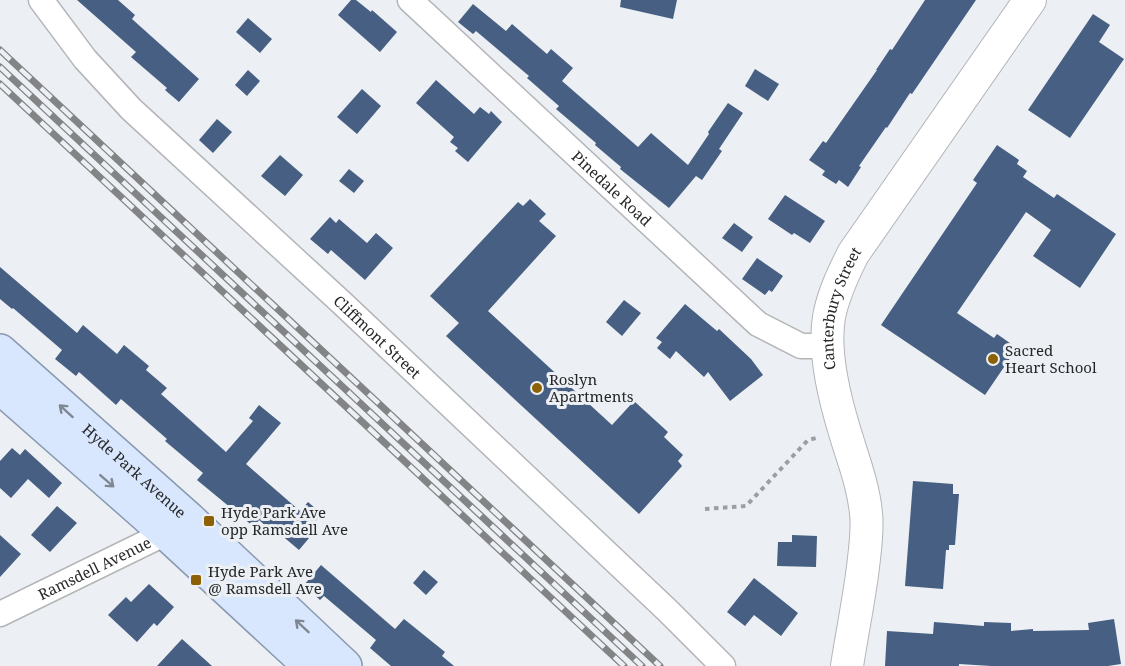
<svg xmlns="http://www.w3.org/2000/svg" width="1125" height="666" viewBox="0 0 1125 666" font-family="'Noto Serif',serif">
  <style>
    .building { fill: #475f82 }
    .lines { fill: none; stroke-linecap: round; stroke-linejoin: round }
    .minor-casing { stroke: #b3b5b9; stroke-width: 27 }
    .tertiary-casing { stroke: #b3b5b9; stroke-width: 34 }
    .primary-casing { stroke: #8999b1; stroke-width: 36 }
    .path { stroke: #9c9fa1; stroke-width: 4; stroke-dasharray: 4.5 4.5; stroke-linecap: butt }
    .minor { stroke: #fff; stroke-width: 24 }
    .tertiary { stroke: #fff; stroke-width: 32 }
    .primary { stroke: #d8e7fd; stroke-width: 33 }
    .rail-casing { stroke: #828486; stroke-width: 7 }
    .rail { stroke: #eceff3; stroke-width: 4.5; stroke-dasharray: 14; stroke-linecap: butt }
    .oneway { stroke: #7f8792 }
    .poi-dot { fill: #8c6105; stroke: #eceff3; stroke-width: 2 }
    .labels { text-anchor: middle; dominant-baseline: central; stroke-width: 6; stroke-linejoin: round; paint-order: stroke }
    .street-label { font-size: 15px; fill: #262728; stroke: #eceff3 }
    .poi-label { font-size: 15px; fill: #262728; stroke: #eceff3; text-anchor: start }
  </style>
  <rect width="100%" height="100%" fill="#eceff3"/>
  <g class="building">
    <path d="M77,0H118L135,15L132,19L199,79L179,102L165,90L167,88L131,57L136,52Z"/>
    <path d="M351,0H356L371,12L372,10L397,32L380,52L338,15Z"/>
    <path d="M621,0H677L673,19L620,7Z"/>
    <path d="M925,0H976L912,94L910,93L887,128L886,127L859,166L861,167L848,187L839,180L836,184L822,175L825,171L809,160L823,141L826,143L877,70H876L890,49L892,50Z"/>
    <path d="M473,4L506,31L512,24L547,54L551,49L573,68L562,81L638,147L651,133L688,165L709,134L708,132L728,103L743,113L719,149L722,151L702,180L696,176L669,208L620,169L621,167L595,145L596,143L556,109L559,106L527,78L529,76L476,31L473,34L458,22Z"/>
    <path d="M1093,14L1110,25L1099,42L1124,59L1070,138L1028,110Z"/>
    <path d="M248,18L272,39L260,53L236,32Z"/>
    <path d="M755,69L779,84L768,101L745,86Z"/>
    <path d="M248,70L260,81L247,96L235,85Z"/>
    <path d="M436,80L474,114L480,107L489,114L491,111L502,122L468,162L455,151L458,148L450,142L454,137L416,103Z"/>
    <path d="M362,89L381,106L357,134L337,117Z"/>
    <path d="M217,119L232,132L213,153L199,140Z"/>
    <path d="M997,145L1019,160L1017,164L1027,171L1023,177L1054,198L1057,194L1116,234L1080,288L1033,256L1051,230L1026,212L957,313L994,338L997,334L1017,348L985,395L881,325L977,183L973,180Z"/>
    <path d="M280,155L303,175L285,196L261,176Z"/>
    <path d="M349,169L364,181L354,193L339,181Z"/>
    <path d="M785,195L825,221L810,243L794,233L792,235L768,219Z"/>
    <path d="M530,199L546,214L539,221L556,236L488,311L612,425L634,401L668,432L664,437L683,455L678,461L682,466L639,514L446,336L459,323L430,296L518,202L523,206Z"/>
    <path d="M330,217L336,223L339,219L367,243L376,233L393,248L365,280L331,250L328,254L310,239Z"/>
    <path d="M734,223L753,237L742,252L722,238Z"/>
    <path d="M757,258L783,276L772,292L769,290L765,295L742,279Z"/>
    <path d="M0,267L77,333L83,325L117,354L124,345L149,366L146,370L167,388L161,394L226,452L253,421L249,418L259,405L281,423L246,464L300,511L308,502L322,514L310,527L315,531L299,550L280,534L278,537L259,520L254,527L197,480L203,473L165,441L167,439L121,399L116,405L79,372L76,376L55,359L62,350L13,308L12,309L0,299Z"/>
    <path d="M624,300L641,313L622,336L606,322Z"/>
    <path d="M685,304L717,331L719,329L751,359L763,375L730,401L708,372L704,377L676,351L670,359L657,348L662,342L656,338Z"/>
    <path d="M12,448L20,455L25,449L62,483L49,498L28,479L11,498L0,488V461Z"/>
    <path d="M913,481L953,484V494H959L955,545H949V550H946L943,589L905,586Z"/>
    <path d="M57,506L77,523L50,552L31,535Z"/>
    <path d="M0,535L21,554L0,577Z"/>
    <path d="M792,535L817,536L816,567L777,566L778,542H792Z"/>
    <path d="M321,565L395,629L404,619L445,652L442,656L454,666H391L370,648L376,640L324,596L320,600L304,585Z"/>
    <path d="M424,570L438,582L426,595L413,583Z"/>
    <path d="M754,578L798,613L781,636L754,615L745,626L727,612Z"/>
    <path d="M149,584L174,607L157,626L154,623L137,642L108,615L126,597L131,602Z"/>
    <path d="M1114,619L1121,664L1108,666H991L959,664V666H885L887,631L933,634L934,622L984,626V622L1011,623V631L1033,629V631L1089,630L1088,623Z"/>
    <path d="M182,639L212,666H157Z"/>
  </g>
  <g class="lines">
    <g class="minor-casing">
      <g id="minor">
        <path id="s1" d="M41,0L85,59L131,109L342,303L667,610L723,666"/>
        <path id="s2" d="M410,0L758,324L801,346H828"/>
        <path id="s3" d="M0,614L166,533L179,525"/>
      </g>
    </g>
    <g class="tertiary-casing">
      <g id="tertiary">
        <path id="s4" d="M847,666C852,633 859,600 863,567C865,549 868,531 866,513C863,483 852,457 844,429C834,396 823,352 829,317C833,295 843,274 853,254L1030,0"/>
      </g>
    </g>
    <g class="primary-casing">
      <g id="primary">
        <path id="s5" d="M0,351L189,519L345,666"/>
        <path d="M0,387L166,533L310,666"/>
      </g>
    </g>
    <path class="path" d="M705,509L746,506L808,440L820,437"/>
    <use href="#minor" class="minor"/>
    <use href="#tertiary" class="tertiary"/>
    <use href="#primary" class="primary"/>
    <g class="rail-casing">
      <g id="rail">
        <path d="M0,50L660,666"/>
        <path d="M0,67L642,666"/>
        <path d="M0,84L624,666"/>
      </g>
    </g>
    <use href="#rail" class="rail"/>
  </g>
  <defs><path id="oneway-shaft" d="M-6 0H5M1.5-3L5.5 0L1.5 3" fill="none" stroke-width="1.6" stroke-linecap="round" stroke-linejoin="round" transform="scale(1.5)"/></defs>
  <g class="oneway">
    <use href="#oneway-shaft" transform="translate(66 411) rotate(-138)"/>
    <use href="#oneway-shaft" transform="translate(107 481) rotate(41)"/>
    <use href="#oneway-shaft" transform="translate(302 626) rotate(-137)"/>
  </g>
  <g class="poi-dot">
    <circle cx="993" cy="359" r="6"/>
    <circle cx="537" cy="388" r="6"/>
    <rect x="203" y="515" width="12" height="12" rx="3"/>
    <rect x="190" y="574" width="12" height="12" rx="3"/>
  </g>
  <g class="labels">
    <g class="street-label">
      <text stroke="none"><textPath href="#s2" startOffset="276">Pinedale Road</textPath></text>
      <text stroke="none"><textPath href="#s4" startOffset="366">Canterbury Street</textPath></text>
      <text stroke="none"><textPath href="#s1" startOffset="477">Cliffmont Street</textPath></text>
      <text stroke="none"><textPath href="#s5" startOffset="180">Hyde Park Avenue</textPath></text>
      <text stroke="none"><textPath href="#s3" startOffset="105">Ramsdell Avenue</textPath></text>
    </g>
    <g class="poi-label">
      <text x="1005" y="350">Sacred<tspan x="1005" dy="17">Heart School</tspan></text>
      <text x="549" y="379">Roslyn<tspan x="549" dy="17">Apartments</tspan></text>
      <text x="221" y="512">Hyde Park Ave<tspan x="221" dy="17">opp Ramsdell Ave</tspan></text>
      <text x="208" y="571">Hyde Park Ave<tspan x="208" dy="17">@ Ramsdell Ave</tspan></text>
    </g>
  </g>
</svg>
